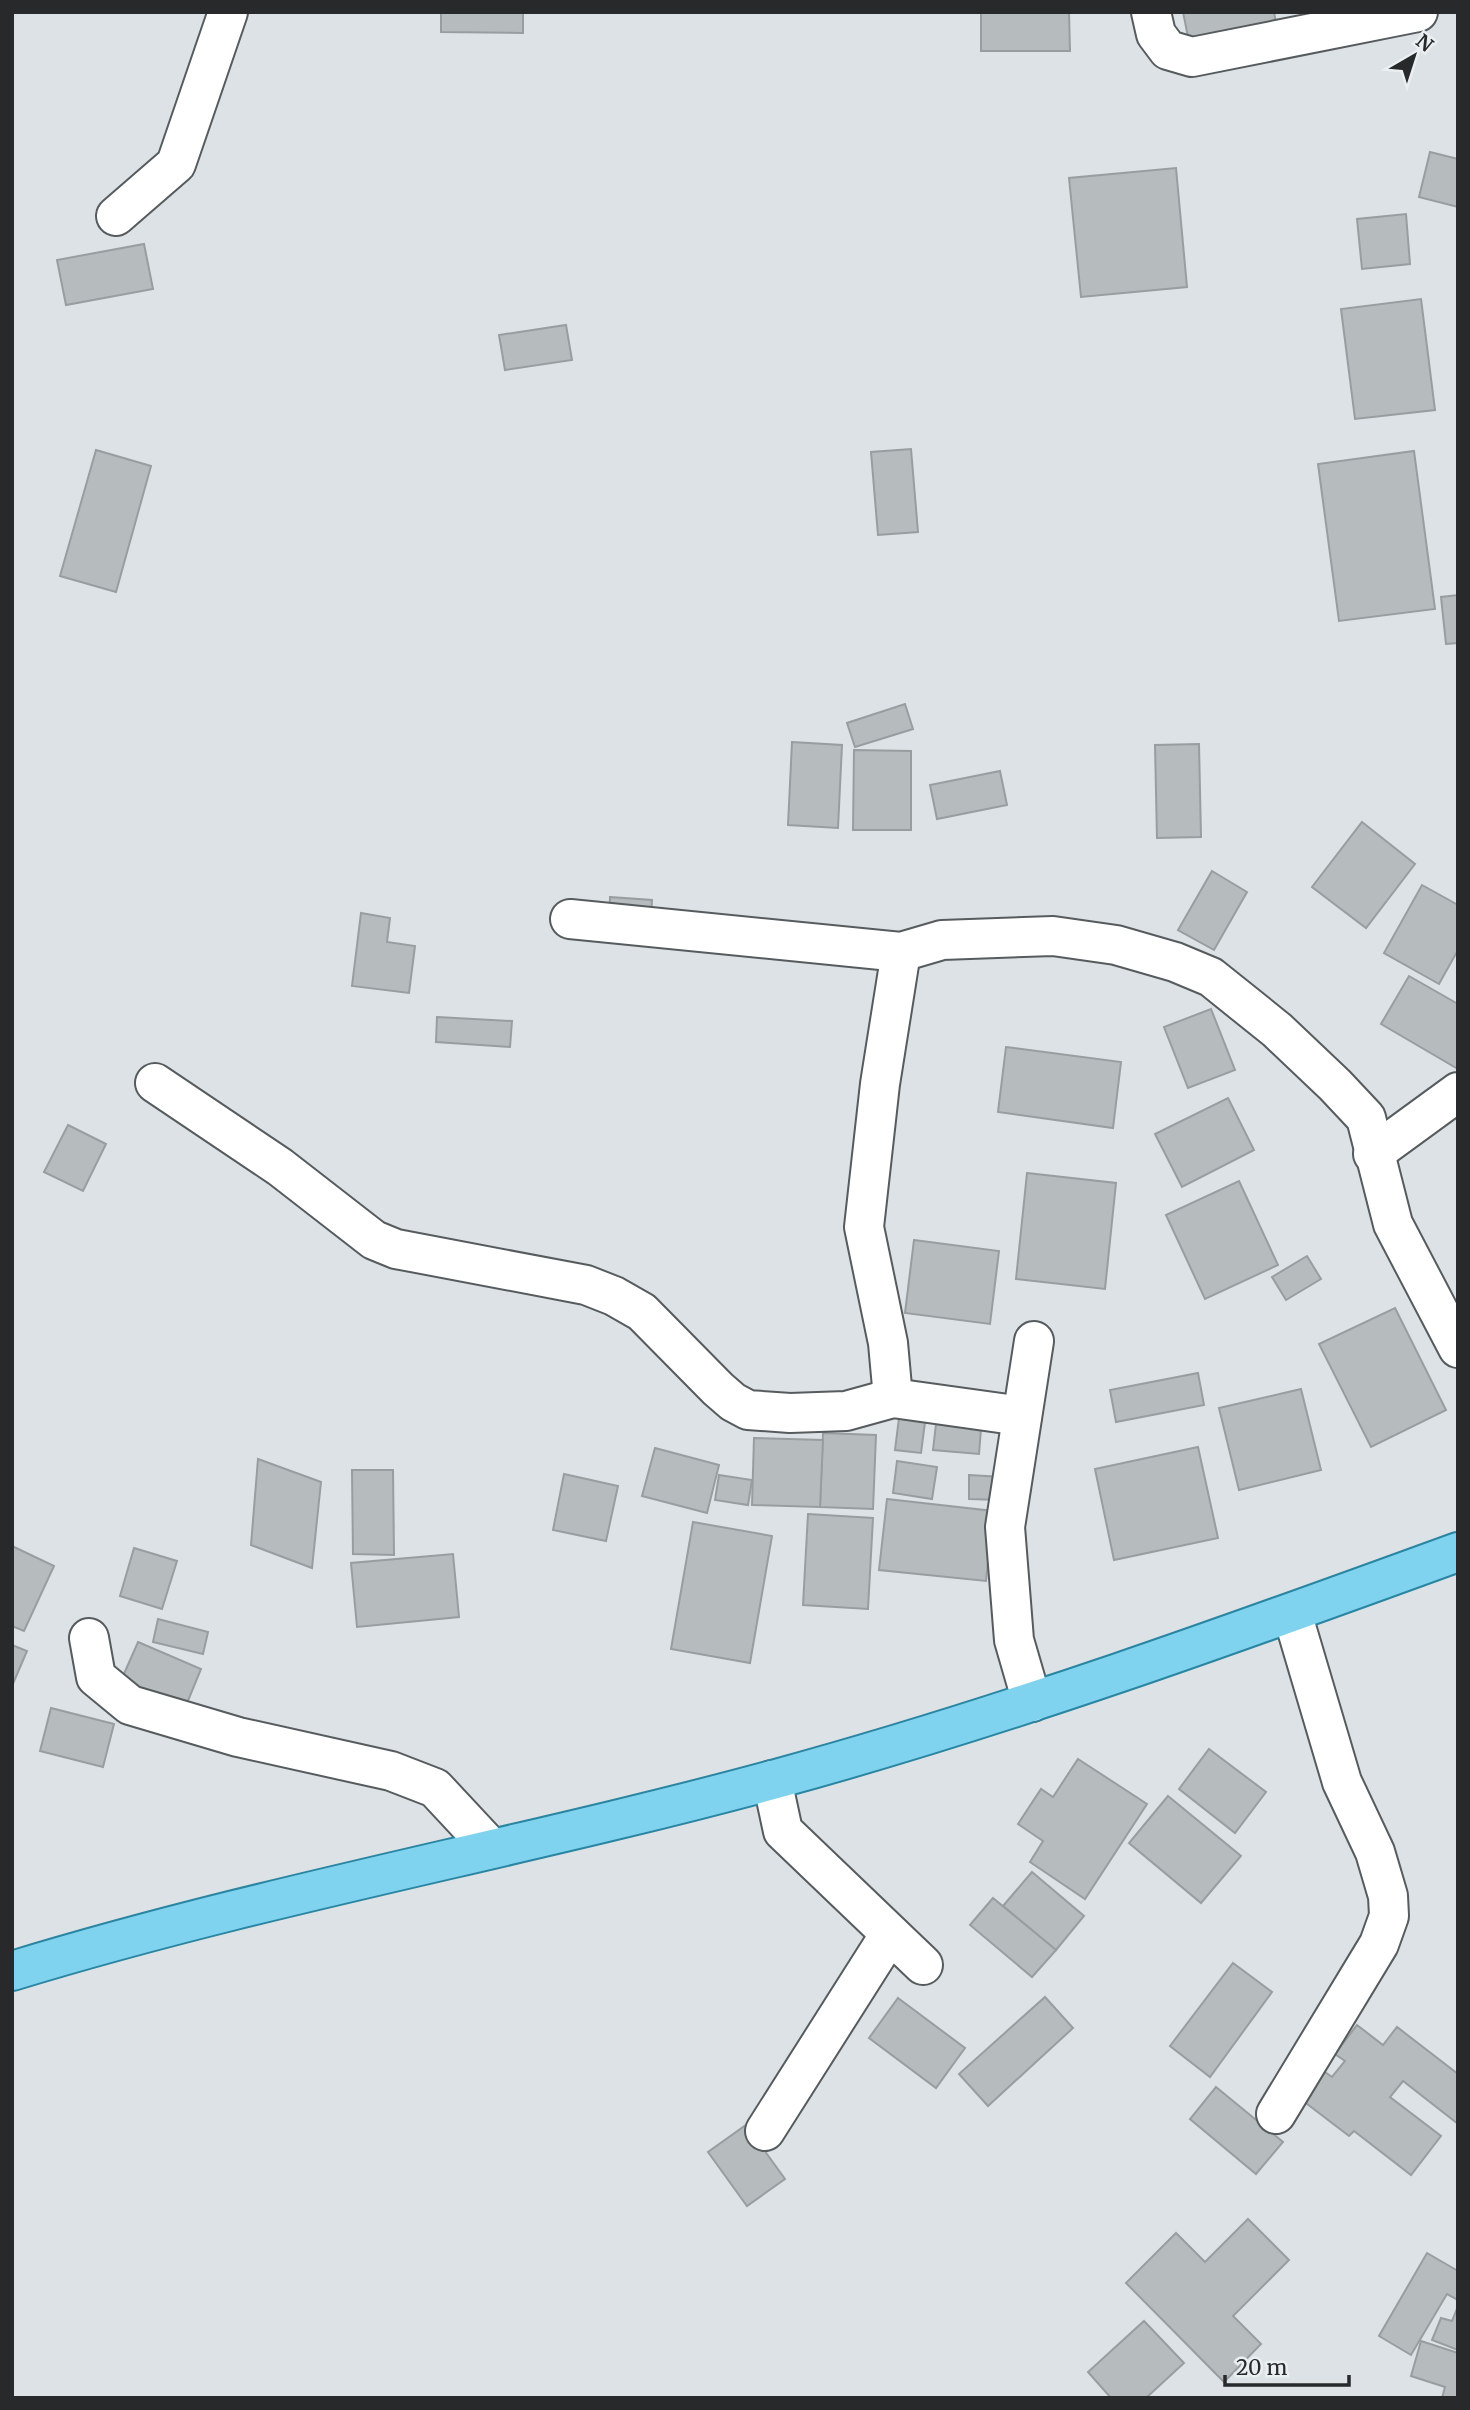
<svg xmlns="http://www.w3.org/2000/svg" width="1470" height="2410" viewBox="0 0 1470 2410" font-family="Merriweather,serif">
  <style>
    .building { fill: #b6bcbe; stroke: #989ea0; stroke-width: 2 }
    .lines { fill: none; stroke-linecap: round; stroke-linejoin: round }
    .street-casing { stroke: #565b5e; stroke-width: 42 }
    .primary-casing { stroke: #2a85a2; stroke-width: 42 }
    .street { stroke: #fff; stroke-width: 38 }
    .primary { stroke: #80d3ee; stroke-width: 38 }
  </style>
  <rect width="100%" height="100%" fill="#dce2e5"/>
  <g class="building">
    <path d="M441,12H523V33L441,32Z"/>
    <path d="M981,12H1069L1070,51H981Z"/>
    <path d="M1183,12H1274L1276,23L1189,42Z"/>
    <path d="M1430,152L1458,159V207L1419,197Z"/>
    <path d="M1176,168L1187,287L1081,297L1069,178Z"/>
    <path d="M1406,214L1410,264L1362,269L1357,219Z"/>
    <path d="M144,244L153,289L66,305L57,260Z"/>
    <path d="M1421,299L1435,410L1355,419L1341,309Z"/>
    <path d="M566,325L572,360L505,370L499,335Z"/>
    <path d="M911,449L918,532L878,535L871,452Z"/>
    <path d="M96,450L151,466L116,592L60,576Z"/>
    <path d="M1414,451L1435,609L1339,621L1318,464Z"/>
    <path d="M1458,595V643L1446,644L1441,597Z"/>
    <path d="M905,704L913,729L855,747L847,723Z"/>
    <path d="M792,742L842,745L838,828L788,825Z"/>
    <path d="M1199,744L1201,837L1157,838L1155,745Z"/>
    <path d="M854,750L911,751V830H853Z"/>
    <path d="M1000,771L1007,805L937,819L930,785Z"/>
    <path d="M1362,822L1415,864L1366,928L1312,887Z"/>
    <path d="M1212,871L1247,892L1214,950L1178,930Z"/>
    <path d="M1422,885L1458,905V950L1439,984L1384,953Z"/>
    <path d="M610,897L652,900L651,925L609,922Z"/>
    <path d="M361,913L390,918L387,942L415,946L409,993L352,986Z"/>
    <path d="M1409,976L1458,1004V1069L1381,1024Z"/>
    <path d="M1211,1009L1235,1070L1188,1088L1164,1027Z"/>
    <path d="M437,1017L512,1021L510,1047L436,1042Z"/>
    <path d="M1006,1047L1121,1062L1113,1128L998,1112Z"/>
    <path d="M1228,1098L1254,1150L1182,1187L1155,1134Z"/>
    <path d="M68,1125L106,1144L83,1191L44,1172Z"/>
    <path d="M1027,1173L1116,1183L1105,1289L1016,1279Z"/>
    <path d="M1239,1181L1278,1265L1205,1299L1166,1215Z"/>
    <path d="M914,1240L999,1251L990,1324L905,1313Z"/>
    <path d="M1307,1256L1321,1279L1286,1300L1272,1277Z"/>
    <path d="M1395,1308L1446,1410L1371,1447L1319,1344Z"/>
    <path d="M1198,1373L1204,1405L1116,1422L1110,1390Z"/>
    <path d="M1301,1389L1321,1470L1239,1490L1219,1408Z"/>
    <path d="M899,1418L925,1422L921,1453L895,1450Z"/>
    <path d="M936,1424L981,1429L979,1454L933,1450Z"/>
    <path d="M823,1433L876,1435L873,1509L820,1507Z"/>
    <path d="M754,1438L823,1440L820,1507L752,1505Z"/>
    <path d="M1198,1447L1218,1538L1114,1560L1095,1469Z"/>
    <path d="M655,1448L719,1465L707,1513L642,1496Z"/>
    <path d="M258,1459L321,1482L312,1568L251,1545Z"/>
    <path d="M897,1461L937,1467L932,1499L893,1493Z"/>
    <path d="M352,1470H393L394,1555L353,1554Z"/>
    <path d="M564,1474L618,1486L606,1541L553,1530Z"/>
    <path d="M719,1475L752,1480L748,1505L715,1500Z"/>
    <path d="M969,1475L1002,1477L1001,1500L969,1499Z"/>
    <path d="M887,1499L993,1511L986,1581L879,1570Z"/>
    <path d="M808,1514L873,1518L868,1609L803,1605Z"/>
    <path d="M693,1522L772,1536L750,1663L671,1649Z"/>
    <path d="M12,1546L54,1566L24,1631L12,1626Z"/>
    <path d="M134,1548L177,1561L162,1609L120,1596Z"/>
    <path d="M453,1554L459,1617L357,1627L351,1563Z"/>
    <path d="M158,1619L208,1632L203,1654L153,1642Z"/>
    <path d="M138,1642L201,1669L183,1713L119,1685Z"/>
    <path d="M12,1645L27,1651L12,1686Z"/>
    <path d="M51,1708L114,1724L103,1767L40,1751Z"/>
    <path d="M1209,1749L1266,1792L1235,1833L1179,1789Z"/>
    <path d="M1078,1759L1147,1804L1085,1899L1030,1862L1043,1841L1018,1824L1041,1789L1053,1797Z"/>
    <path d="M1168,1796L1241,1856L1201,1903L1129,1843Z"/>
    <path d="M1032,1872L1084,1916L1056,1950L1003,1906Z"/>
    <path d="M993,1898L1056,1950L1032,1977L970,1925Z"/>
    <path d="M1233,1963L1272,1992L1210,2077L1170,2046Z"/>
    <path d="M1045,1997L1073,2028L988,2106L959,2074Z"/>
    <path d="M898,1998L965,2048L936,2088L869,2038Z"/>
    <path d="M1357,2025L1383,2045L1397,2027L1458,2074V2124L1403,2081L1390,2097L1441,2136L1411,2175L1354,2131L1349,2136L1302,2100L1325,2072L1332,2077L1345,2061L1335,2054Z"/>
    <path d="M1216,2087L1283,2142L1256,2174L1190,2119Z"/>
    <path d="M746,2125L785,2179L747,2206L708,2152Z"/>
    <path d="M1248,2219L1289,2260L1233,2316L1261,2344L1224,2382L1126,2283L1176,2233L1205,2262Z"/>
    <path d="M1427,2253L1458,2271V2300L1447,2294L1411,2355L1379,2336Z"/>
    <path d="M1458,2306V2350L1432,2340L1441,2318L1452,2321Z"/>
    <path d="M1144,2321L1184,2363L1146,2398H1111L1088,2372Z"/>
    <path d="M1421,2341L1458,2353V2398H1442L1445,2387L1411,2376Z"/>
  </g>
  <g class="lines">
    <g class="street-casing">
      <g id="street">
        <path d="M1151,12L1156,34L1168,50L1192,57L1418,12"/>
        <path d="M116,216L176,164L228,12"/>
        <path d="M570,919L901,952L942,940L1053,936L1116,945L1175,962L1211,977L1277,1030L1335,1085L1366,1118L1393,1224L1458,1348"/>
        <path d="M155,1083L280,1167L374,1240L396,1249L586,1285L614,1296L642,1312L718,1389L733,1402L748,1410L790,1413L846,1411L893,1398L1022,1416"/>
        <path d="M1373,1154L1458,1092"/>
        <path d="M893,1398L888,1343L864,1227L880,1084L901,952"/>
        <path d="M89,1638L96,1677L130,1705L238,1737L391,1771L435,1788L491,1848"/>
        <path d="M1032,1702L1014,1640L1005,1527L1034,1341"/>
        <path d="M772,1780L783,1831L923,1965"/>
        <path d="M1276,2114L1379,1944L1389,1916L1388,1896L1375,1852L1342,1782L1292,1613"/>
        <path d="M765,2131L890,1934"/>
      </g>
    </g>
    <g class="primary-casing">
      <path id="primary" d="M12,1971C264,1894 522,1848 776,1779C1007,1716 1233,1634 1458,1552"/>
    </g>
    <use href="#street" class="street"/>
    <use href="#primary" class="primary"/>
  </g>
  <rect width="1470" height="2410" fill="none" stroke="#27292a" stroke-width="28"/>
  <g transform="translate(1414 56) rotate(39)" stroke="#eaeff2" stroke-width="5" paint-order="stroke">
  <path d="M0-5L12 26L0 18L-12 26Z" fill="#27292a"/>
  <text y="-10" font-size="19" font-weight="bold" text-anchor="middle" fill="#27292a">N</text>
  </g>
  <path d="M1225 2375v10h124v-10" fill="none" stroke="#27292a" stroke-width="3.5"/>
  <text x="1236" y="2375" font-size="21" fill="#27292a" stroke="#eaeff2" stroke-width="5" paint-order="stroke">20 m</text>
</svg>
